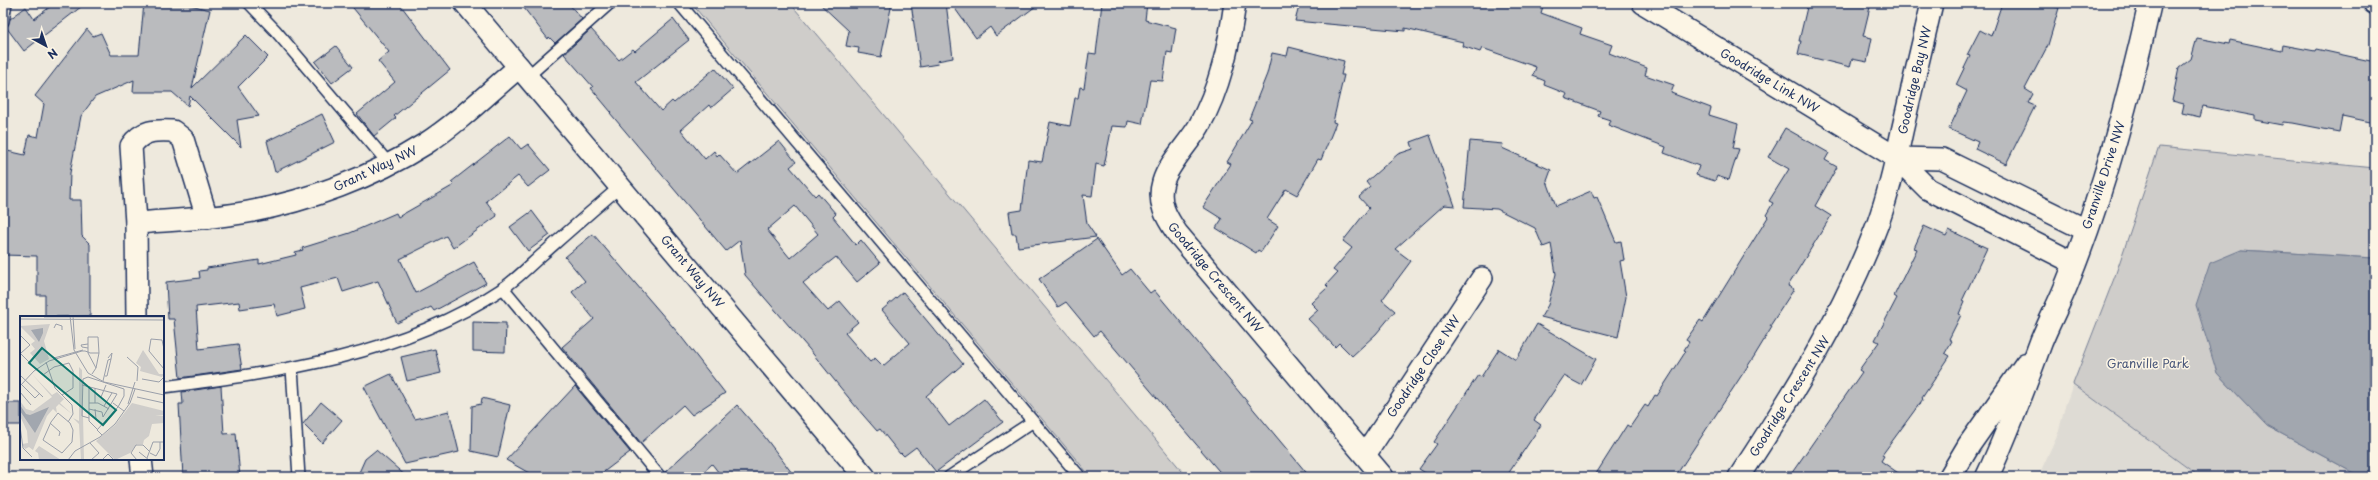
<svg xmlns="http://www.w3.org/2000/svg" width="2378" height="480" viewBox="0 0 2378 480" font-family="'Playpen Sans',sans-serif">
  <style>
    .built { fill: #dedbd4 }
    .green { fill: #cfcdca; stroke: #757e94 }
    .water { fill: #a2a7af; stroke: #6c778f }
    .building { fill: #babbbe; stroke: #1b2f5e; fill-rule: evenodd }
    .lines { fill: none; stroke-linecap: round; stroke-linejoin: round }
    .service-casing { stroke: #1b2f5e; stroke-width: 14 }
    .minor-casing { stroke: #1b2f5e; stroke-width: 24 }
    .tertiary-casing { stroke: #1b2f5e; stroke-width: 25 }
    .service { stroke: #fcf5e5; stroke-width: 11 }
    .minor { stroke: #fcf5e5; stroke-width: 21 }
    .tertiary { stroke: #fcf5e5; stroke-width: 22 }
    .labels { text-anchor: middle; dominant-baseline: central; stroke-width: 3; stroke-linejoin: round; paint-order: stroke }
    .street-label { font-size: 12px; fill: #1b2f5e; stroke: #fcf5e5 }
    .park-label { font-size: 12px; fill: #485679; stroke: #fcf5e5 }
    .inset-road { fill: none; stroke: #9a9faa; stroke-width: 1 }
    .view { fill: #0f766e; fill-opacity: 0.15; stroke: #0f766e; stroke-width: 2 }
    .inset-edge { fill: none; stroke: #1b2f5e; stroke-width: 2 }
  </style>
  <rect width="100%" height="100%" fill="#eee9dd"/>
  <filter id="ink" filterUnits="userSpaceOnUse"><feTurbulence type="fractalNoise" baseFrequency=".025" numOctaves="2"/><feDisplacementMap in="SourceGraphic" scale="8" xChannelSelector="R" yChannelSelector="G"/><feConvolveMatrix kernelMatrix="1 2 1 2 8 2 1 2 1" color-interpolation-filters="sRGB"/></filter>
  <g filter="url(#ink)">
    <path class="built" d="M2073,384L2200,477H2038L2059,431L2064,409Z"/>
    <g class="green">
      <path d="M691,3H790L1187,477H1091Z"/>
      <path d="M2159,147L2375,168V260L2373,258L2241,250L2217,373L2267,426L2362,477H2200L2073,384L2115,276Z"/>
    </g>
    <path class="water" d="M2241,250L2373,258L2375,260V477H2362L2267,426L2217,373L2196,305L2210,263Z"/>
    <g class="building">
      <path d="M55,3H86L24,51L6,27L10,19L26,7L34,19Z"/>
      <path d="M144,3H182L210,10L192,88L246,35L268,57L238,87L259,116L237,120L241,147L190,96L188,106L172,92H133L134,80L95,97L81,116L70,173L69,200H81L82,236L90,244V316L45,317V295H37V256L3,255V150L25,155L29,135L38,137L44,104L35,96L87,29L93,36L101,33L111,55H139Z"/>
      <path d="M349,3H399L450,70L394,116L396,118L374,136L357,114L395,82L378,61L389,52Z"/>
      <path d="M520,3H568L582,19L555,43L549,37L548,39Z"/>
      <path d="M819,3H892L881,57L858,53L859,48L846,46L849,31Z"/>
      <path d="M911,3H946L953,58L937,61L938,64L920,67Z"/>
      <path d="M951,3H1040L996,36L990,27L976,38Z"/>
      <path d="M1102,3H1147L1145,20L1176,28L1172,53L1167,52L1163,81L1150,80L1142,124L1128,121L1127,127L1112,126L1104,166L1096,164L1092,196L1083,195L1087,224L1096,237L1018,247L1016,234H1012L1009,212L1022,210L1028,160L1042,162L1050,122L1070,126L1075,98H1078L1080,87L1084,88L1089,53L1096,54Z"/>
      <path d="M1300,3H1544L1541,13L1582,28L1580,34L1612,45L1609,53L1647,68L1645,75L1674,85L1671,93L1711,108L1709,115L1738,124L1733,148L1739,149L1729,180L1717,176L1715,181L1696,175L1699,166L1664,153L1666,147L1608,125L1610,120L1598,116L1600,111L1565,98L1567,94L1544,85L1545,81L1533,76L1536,67L1482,48L1480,52L1462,46L1463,42L1405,28V31L1295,21Z"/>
      <path d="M1808,3H1871L1863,36L1872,38L1867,62L1852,59L1850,67L1798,54L1801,41H1799Z"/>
      <path d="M2002,3H2042L2059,8L2048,45L2025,89L2033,94L2028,103L2035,106L2006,164L1975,149L1978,142L1949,129L1967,91L1956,85L1970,56L1967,55L1980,30L1991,36Z"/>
      <path d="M673,19L689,40L636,82L661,111L672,101L674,103L715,68L733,89L711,108L709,105L681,130L705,159L714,151L717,156L719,154L737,174L779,141L796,162L790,167L815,196L818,193L836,214L833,217L856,245L861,240L880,263L857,282L836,257L803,283L828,311L840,301L858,322L845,333L870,362L875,358L883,366L910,343L882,310L903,292L963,364L926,396L949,426L984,399L1003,422L936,472L916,447L904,456L901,453L900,454L880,429L877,431L857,408L809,349L745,275L740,240L726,251L610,113L611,112L591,88L593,87L564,54L591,29L619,60L633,49L635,51ZM795,206L818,234L790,258L767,230Z"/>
      <path d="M2197,38L2229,44L2230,40L2282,51L2283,45L2315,51L2316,49L2375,62V123L2342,116L2339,132L2293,123L2283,122L2282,125L2255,120V116L2203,106L2200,117L2182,113L2184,104L2172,101L2179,68L2191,59Z"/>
      <path d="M336,46L353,67L332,83L315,62Z"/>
      <path d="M1289,47L1344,61L1341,75H1344L1333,122L1336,123L1321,160L1318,159L1297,195L1286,189L1267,219L1278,226L1261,252L1258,250L1256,253L1216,228L1222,219L1203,207L1231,164L1227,162L1252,120L1249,119L1267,74L1272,53L1287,56Z"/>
      <path d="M322,114L335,142L275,172L267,141Z"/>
      <path d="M1785,128L1829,153L1825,160L1837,167L1815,206L1831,216L1788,286L1794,289L1770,326L1772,327L1755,355L1675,477H1594L1627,425L1630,427L1645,405L1648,407L1655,395L1657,396L1686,351L1684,350L1689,342L1686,340L1700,320L1703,322L1768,217L1766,215L1773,203L1769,201L1789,169L1768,157Z"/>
      <path d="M1430,135L1455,206L1444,205L1395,249L1411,261L1382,300L1395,311L1376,334L1352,356L1339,343L1335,347L1308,319L1318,310L1311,303L1328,287L1326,285L1337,273L1333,270L1352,248L1343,241L1369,208L1359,197L1370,187L1366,182L1398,154L1413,149L1411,142Z"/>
      <path d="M510,136L521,149L528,144L550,170L528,187L518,176L486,201L497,216L453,248L446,236L400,259L416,293L474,262L486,283L434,311L431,307L397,323L378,281L343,292L338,278L300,288L305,309L277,316L274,304L240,309L239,302L196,307L199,349L238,344L242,369L180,378L174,319H168L166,282L200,278L199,271L207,270V268L259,260V264L296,255L295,252L303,250L302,248L350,233L396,213L398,217L454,185L451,182Z"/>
      <path d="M1470,141L1503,144L1502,148L1551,170L1547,181L1556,206L1591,191L1594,198L1597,197L1616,242L1621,241L1624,260L1620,261L1626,297L1618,337L1541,317L1548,305L1556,274L1551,244L1543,247L1535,228L1497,209L1464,207Z"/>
      <path d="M532,211L550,235L528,251L510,227Z"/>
      <path d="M1924,226L1946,236L1949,230L1987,248L1962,301L1964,302L1959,314L1961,315L1949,339L1952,341L1945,353L1950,356L1922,398L1923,399L1882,455L1884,456L1881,461L1904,477H1789L1862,372L1859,370L1879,342L1875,340L1897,298L1894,296L1917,249L1914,248Z"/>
      <path d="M593,234L679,334L725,393L692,415L683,405L641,443L562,347L594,319L572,292L585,281L565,257Z"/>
      <path d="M1097,239L1122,275L1130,269L1150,293L1154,290L1310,477H1224L1100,331L1094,336L1066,302L1058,307L1039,279Z"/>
      <path d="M473,322L506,323L505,352L473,351Z"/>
      <path d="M1537,324L1596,359L1581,385L1564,376L1534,420L1541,425L1506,477H1432L1419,469L1437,444L1434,442L1478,375L1481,377L1499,349L1516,360Z"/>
      <path d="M435,349L441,373L407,381L401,357Z"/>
      <path d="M391,374L415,419L449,411L459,452L405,464L364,387Z"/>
      <path d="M221,386L224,434L236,433L240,477H183L179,404H183L182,392Z"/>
      <path d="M575,386L630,452L597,477H536L506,460Z"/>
      <path d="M482,398L510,405L498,457L471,451L472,406L481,404Z"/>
      <path d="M321,402L342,420L322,443L303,424Z"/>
      <rect x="3" y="403" width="18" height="22"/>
      <path d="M737,405L764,436L795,477H722L712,464L698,477H667L665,472Z"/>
      <path d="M376,450L407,477H357L365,459Z"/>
    </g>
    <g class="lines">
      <g class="service-casing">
        <g id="service">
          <path d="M249,3L275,30L389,164"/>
          <path d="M679,3L1080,477"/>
          <path d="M3,21L6,3"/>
          <path d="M527,77L610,3"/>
          <path d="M503,288L660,477"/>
          <path d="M292,368L299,477"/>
          <path d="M163,387C280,372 401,356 502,289C517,279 530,265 544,253C569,231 595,208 621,186"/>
          <path d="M949,477L1032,422"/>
        </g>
      </g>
      <g class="minor-casing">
        <g id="minor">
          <path d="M465,3L865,477"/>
          <path d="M1235,3C1229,46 1220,88 1199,126C1189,143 1168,164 1163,182C1157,202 1166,217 1177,233L1383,477"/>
          <path d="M1643,3L1897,158L1928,189L2074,263"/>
          <path d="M2374,3H2375"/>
          <path d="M1897,158L1942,159L2086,230"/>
          <path d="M136,223C173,220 211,219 248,212C308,201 373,177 425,144C459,122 488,93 519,67"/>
          <path d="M137,317L136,223L131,146C142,130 155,130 173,131L183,139L207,218"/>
          <path d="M1365,455L1482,278"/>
          <path d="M141,459L143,477"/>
          <path d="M1739,477C1793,395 1843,316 1878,223C1888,195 1895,165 1901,136C1911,91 1922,47 1932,3"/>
        </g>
      </g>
      <g class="tertiary-casing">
        <g id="tertiary">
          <path d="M1950,477L1969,445L2026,364"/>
          <path d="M1987,477C2008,433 2024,388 2041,342C2049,322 2060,302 2068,281C2104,192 2129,97 2150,3"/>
        </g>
      </g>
      <use href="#service" class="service"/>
      <use href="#minor" class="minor"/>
      <use href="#tertiary" class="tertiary"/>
    </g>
  </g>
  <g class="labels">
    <g class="street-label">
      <text transform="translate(1770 80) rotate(31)">Goodridge Link NW</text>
      <text transform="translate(1914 80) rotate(-77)">Goodridge Bay NW</text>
      <text transform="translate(375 168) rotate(-25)">Grant Way NW</text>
      <text transform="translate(2103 175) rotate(-72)">Granville Drive NW</text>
      <text transform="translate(693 271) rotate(50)">Grant Way NW</text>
      <text transform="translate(1216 277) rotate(50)">Goodridge Crescent NW</text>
      <text transform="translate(1423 366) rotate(-56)">Goodridge Close NW</text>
      <text transform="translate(1789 396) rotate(-58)">Goodridge Crescent NW</text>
    </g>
    <g class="park-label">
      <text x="2148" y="363">Granville Park</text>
    </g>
  </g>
  <g transform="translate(20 316)">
    <rect width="144" height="144" fill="#eee9dd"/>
    <path d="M30,8L24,25L29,43L20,48L10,37L15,33L11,28L15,25L0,10ZM123,34L139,58H144L142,61L120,55L121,51L116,47ZM59,51L62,54L64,144H61L59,108L53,102L59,105ZM12,58L32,79L37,76L44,83L40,87L52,98L39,88L36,91L37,97L33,93L27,100L13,134L9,131L5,133L2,128L8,127L7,115L0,100V85L6,93L13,95L32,81ZM112,87L144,95V99H135L144,100V107L132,108L129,120L124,124L123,128H117L110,137L95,144L76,125L95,109ZM19,130L41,144H19L18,137L15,135Z" fill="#cfcdca"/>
    <path d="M23,12V17L19,26L11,14ZM0,89L6,98L10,99L29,91L15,117L0,95Z" fill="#a2a7af"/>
    <path class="inset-road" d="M50,0L54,34L68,57L84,66L144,79M53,0L55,33M24,1H144M0,3L144,4M34,12L36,8L42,10V14M0,19L10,29L1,37M68,32L62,31L61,29L68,28M144,33L142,24L131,23L129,35L144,53M0,37L16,53M107,41L118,51L117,65M34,42L63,34M88,42L92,37L91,43M29,45L62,35H65L68,36L70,37H79L78,21H68V37L76,52L72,58M26,46L35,72L52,89L53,98L48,106M76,52L79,37M23,59L34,51L49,47L53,55V72L42,79M1,60L23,81M122,63L139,66L144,61M83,65L88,44L91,43L87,60H85M1,68L15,82L20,77M62,69L97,78L83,101L82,96M0,70L14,55L29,45M69,70V105L77,113M0,76L11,89M81,81L86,69M117,81L144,87M69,87H78L89,93M75,87V72M93,87L104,95M108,88L115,66M84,90L92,77M69,93L82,96M75,93L76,103L82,109M38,97L50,107L53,114L52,126L42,137L23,124L31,106ZM69,102L62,100L63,63L68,61L104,73V80L98,91L77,114L82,119M30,107L40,116L39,120M0,110L3,132L12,141M70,127L79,137L71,144M119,136L129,144M130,137L136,140L140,133V126M127,142L133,126H144M48,144L55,135L80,121L95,108L110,87L115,73M82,144L88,138L94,144M117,144L111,137L116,129H123L130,136"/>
    <path class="view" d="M22,32L96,94L83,109L9,47Z"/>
    <rect width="144" height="144" class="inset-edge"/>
  </g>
  <rect width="2378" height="480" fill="none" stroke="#fcf5e5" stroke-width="16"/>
  <rect x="8" y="8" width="2362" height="464" fill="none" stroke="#1b2f5e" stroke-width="1.5" filter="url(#ink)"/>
  <g transform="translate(46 46) rotate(140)" stroke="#fcf5e5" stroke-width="3" paint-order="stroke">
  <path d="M0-3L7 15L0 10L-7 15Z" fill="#1b2f5e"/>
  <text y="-6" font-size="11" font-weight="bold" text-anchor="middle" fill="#1b2f5e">N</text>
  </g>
</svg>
